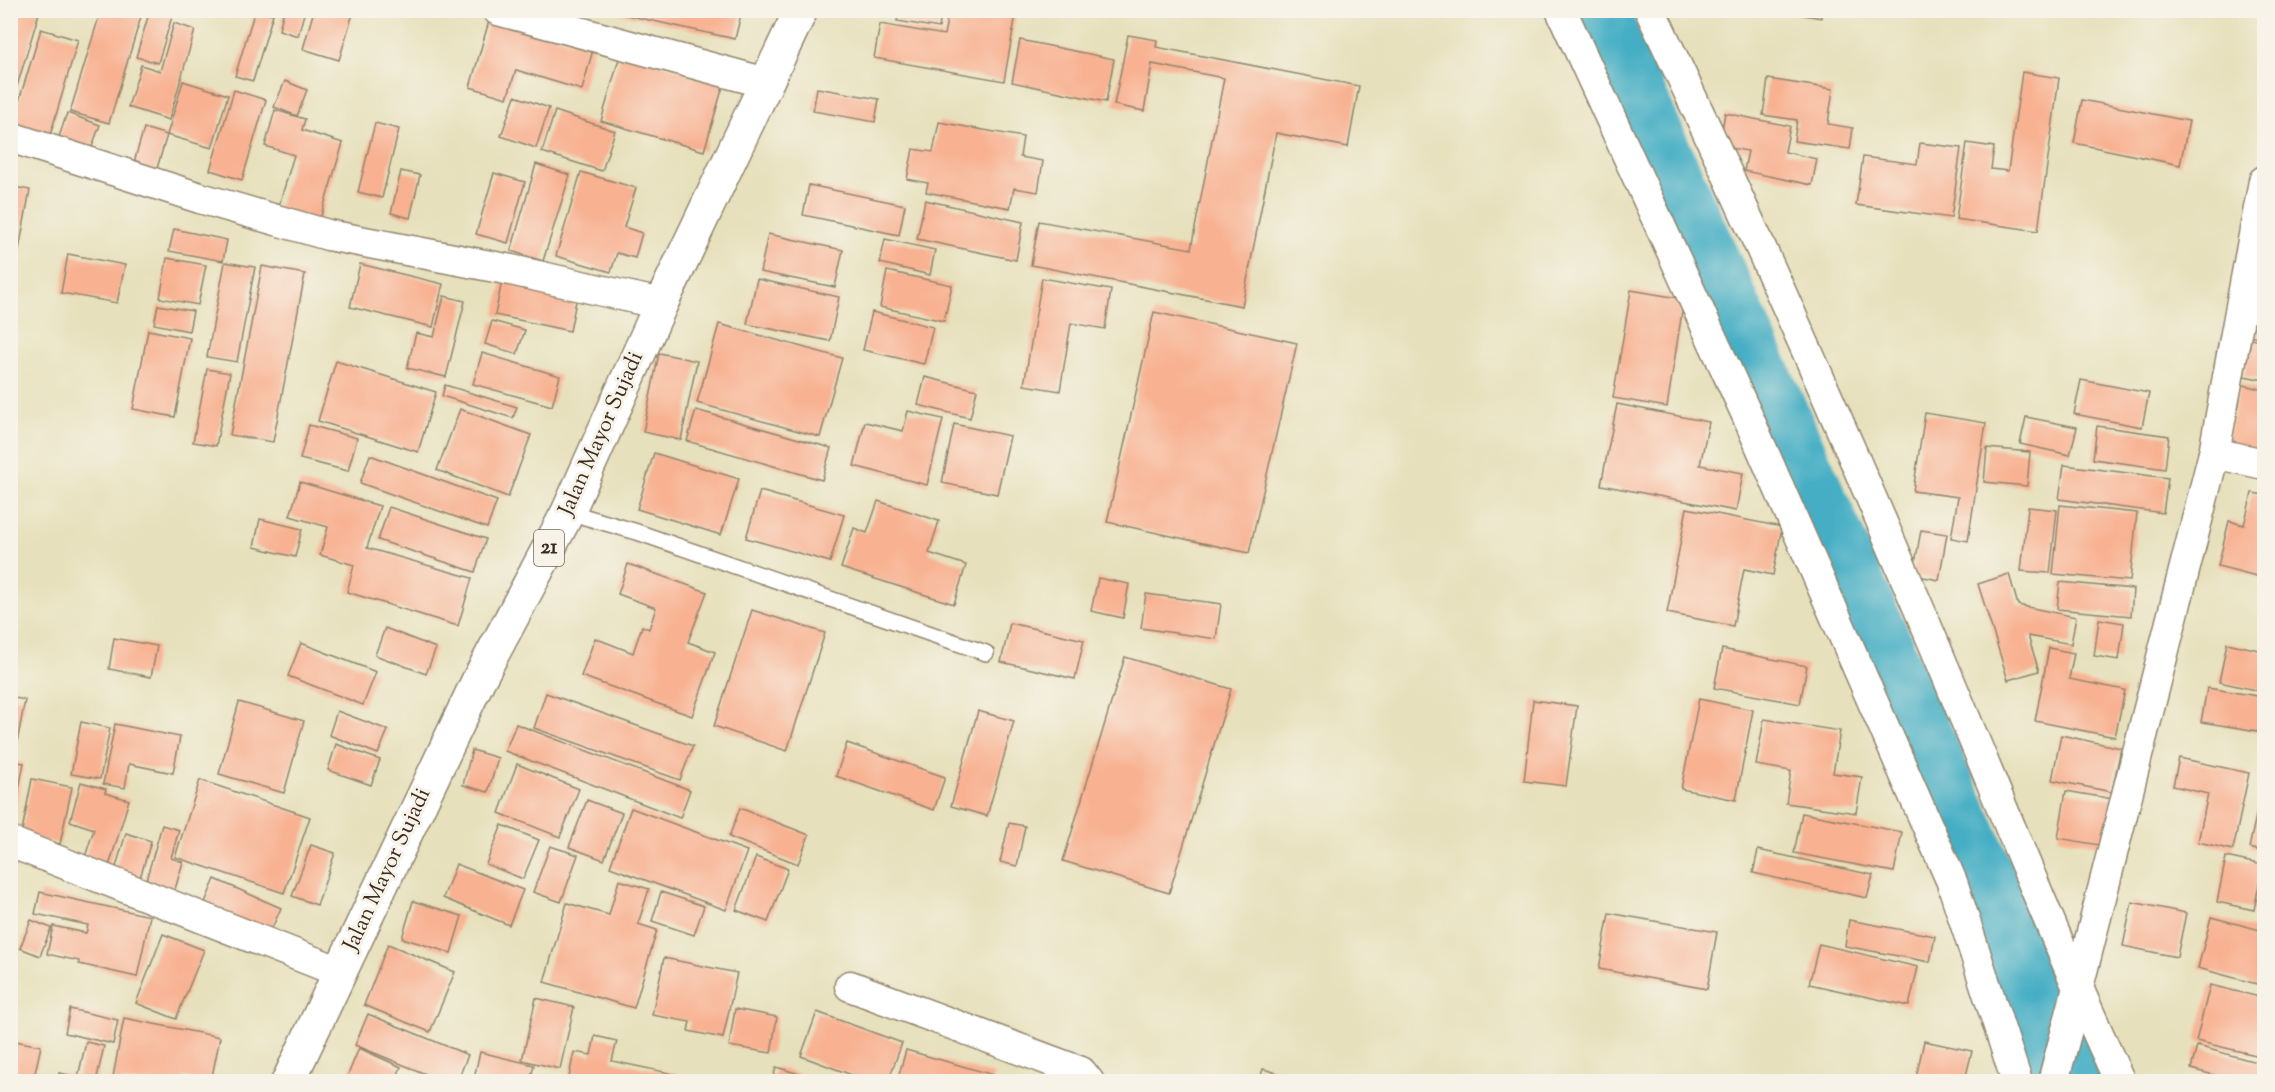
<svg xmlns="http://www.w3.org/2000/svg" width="2275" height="1092" viewBox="0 0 2275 1092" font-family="'Sorts Mill Goudy',serif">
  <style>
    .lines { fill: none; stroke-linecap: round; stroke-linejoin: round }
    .river { stroke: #45aec4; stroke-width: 69 }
    .building { fill: #f8b191 }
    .service-casing { stroke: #91856d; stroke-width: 18 }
    .minor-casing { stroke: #91856d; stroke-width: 33 }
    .trunk-casing { stroke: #91856d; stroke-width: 36 }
    .service { stroke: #fff; stroke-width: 15 }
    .minor { stroke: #fff; stroke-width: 30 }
    .trunk { stroke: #fff; stroke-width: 33 }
    .labels { text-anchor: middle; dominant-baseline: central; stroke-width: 6; stroke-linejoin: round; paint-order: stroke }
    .shield { fill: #f7f3e8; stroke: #73665b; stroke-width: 1.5 }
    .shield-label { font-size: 21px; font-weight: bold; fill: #3b2a1e }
    .street-label { font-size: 22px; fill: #3b2a1e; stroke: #f7f3e8 }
  </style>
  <rect width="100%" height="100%" fill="#f7f3e8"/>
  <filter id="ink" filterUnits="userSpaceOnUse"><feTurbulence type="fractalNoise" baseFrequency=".0167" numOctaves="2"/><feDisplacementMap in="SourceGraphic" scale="12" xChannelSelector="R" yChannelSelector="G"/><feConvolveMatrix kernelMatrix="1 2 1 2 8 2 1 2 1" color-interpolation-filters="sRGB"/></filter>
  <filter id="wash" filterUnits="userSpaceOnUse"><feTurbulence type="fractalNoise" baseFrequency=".008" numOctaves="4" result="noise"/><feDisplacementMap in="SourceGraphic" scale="24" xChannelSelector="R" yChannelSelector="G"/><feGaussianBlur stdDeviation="1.35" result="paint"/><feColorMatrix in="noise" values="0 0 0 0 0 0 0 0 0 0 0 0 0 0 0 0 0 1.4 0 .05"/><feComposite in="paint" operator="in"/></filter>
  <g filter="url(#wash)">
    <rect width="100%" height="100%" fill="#e7e0bc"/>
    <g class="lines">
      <path class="river" d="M1593,10L2073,1082"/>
    </g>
    <g id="blocks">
      <g class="building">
        <path d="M10,10H40L11,106H10Z"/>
        <path d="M101,10H143L109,123L70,112Z"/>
        <path d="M150,10H174L158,63L136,57Z"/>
        <path d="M255,10L273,14L253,81L235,76Z"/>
        <path d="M284,10H305L298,36L279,30Z"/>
        <path d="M314,10H354L339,60L303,49Z"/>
        <path d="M617,10H742L735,39L617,13Z"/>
        <path d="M899,10H942L939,28L897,21Z"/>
        <path d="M949,10H995L1016,14L1004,81L874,58L880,24L944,35Z"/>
        <path d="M1775,10H1822L1821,18Z"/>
        <path d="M489,21L594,46L582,90L516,70L507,98L470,87Z"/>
        <path d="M174,23L195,30L169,120L128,107L141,65L160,71Z"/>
        <path d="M41,29L78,40L49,139L11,127Z"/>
        <path d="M1128,35L1157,40L1156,47L1359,86L1348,147L1276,133L1242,306L1031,265L1039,221L1191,249L1224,78L1152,64L1144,111L1114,105Z"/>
        <path d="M1020,40L1114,59L1106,102L1012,82Z"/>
        <path d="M621,52L724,83L704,151L601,121Z"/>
        <path d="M2022,72L2059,78L2038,231L1956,219L1967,143L1994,147L1991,169L2008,171Z"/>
        <path d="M1768,79L1833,89L1828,124L1853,128L1850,149L1794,141L1797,120L1763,115Z"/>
        <path d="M183,81L228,95L212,148L167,135Z"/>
        <path d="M285,81L307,90L297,116L274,107Z"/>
        <path d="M817,88L879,99L875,122L813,111Z"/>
        <path d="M234,90L266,100L242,180L210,170Z"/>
        <path d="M515,96L549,108L536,148L501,136Z"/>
        <path d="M2082,100L2189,121L2180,165L2074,143Z"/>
        <path d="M275,110L305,119L302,130L343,143L317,229L276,216L294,155L265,146Z"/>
        <path d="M555,111L615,131L602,171L542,152Z"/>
        <path d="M67,113L100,125L90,152L58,140Z"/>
        <path d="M1725,113L1790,126L1785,152L1817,159L1812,185L1744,171L1748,151L1719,146Z"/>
        <path d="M939,122L1023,137L1020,157L1043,161L1038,192L1014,188L1010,208L926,192L928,183L907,179L913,149L933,152Z"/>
        <path d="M375,123L399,129L382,198L358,192Z"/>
        <path d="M144,128L167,135L155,175L132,169Z"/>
        <path d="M1920,143L1961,148L1951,218L1856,205L1863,157L1917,164Z"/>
        <path d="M536,164L570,175L543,261L511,251Z"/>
        <path d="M401,171L420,175L410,218L391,213Z"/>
        <path d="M581,172L636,188L624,227L642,233L635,258L617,253L611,272L556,256Z"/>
        <path d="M494,173L525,182L508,243L476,234Z"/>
        <path d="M809,185L905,205L899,235L803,215Z"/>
        <path d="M10,186L30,190L16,266L10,265Z"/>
        <path d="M925,200L1023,222L1016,260L917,239Z"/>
        <path d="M174,229L227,240L223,261L169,251Z"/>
        <path d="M768,234L843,250L835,287L760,272Z"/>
        <path d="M885,239L935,250L930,275L880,263Z"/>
        <path d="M68,254L125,265L117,303L61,293Z"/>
        <path d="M167,258L206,265L198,305L160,298Z"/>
        <path d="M225,262L255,267L237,362L207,357Z"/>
        <path d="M360,264L443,284L433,327L350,307Z"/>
        <path d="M262,266L305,274L273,442L230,435Z"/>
        <path d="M887,271L952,285L944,321L880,307Z"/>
        <path d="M503,276L578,291L570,331L495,315Z"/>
        <path d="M1042,278L1111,290L1105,329L1071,323L1060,391L1024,385Z"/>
        <path d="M757,279L839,297L830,341L747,324Z"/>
        <path d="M1631,290L1684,299L1667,407L1613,398Z"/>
        <path d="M2256,290L2264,292V338L2247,335Z"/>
        <path d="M444,296L465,301L446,377L407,368L416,333L434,337Z"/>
        <path d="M158,305L193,311L189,331L154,324Z"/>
        <path d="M872,312L933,327L924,364L863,350Z"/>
        <path d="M1154,312L1297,343L1249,553L1107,522Z"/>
        <path d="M492,321L525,330L517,354L485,344Z"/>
        <path d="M719,324L842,358L820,437L697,403Z"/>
        <path d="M148,330L190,338L175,417L133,409Z"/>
        <path d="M2251,339L2264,342V380L2244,376Z"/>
        <path d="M482,353L560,376L552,406L473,384Z"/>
        <path d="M659,353L697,361L681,440L643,432Z"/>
        <path d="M336,361L436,392L418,452L318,421Z"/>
        <path d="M207,369L230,373L216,446L193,442Z"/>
        <path d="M925,377L977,390L970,418L918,405Z"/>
        <path d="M2081,380L2149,393L2142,427L2074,414Z"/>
        <path d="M2240,384L2264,390V457L2226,448Z"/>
        <path d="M445,385L517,407L513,418L442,396Z"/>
        <path d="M1617,404L1709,422L1700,465L1743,473L1736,511L1601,485Z"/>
        <path d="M460,409L531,435L508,497L437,470Z"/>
        <path d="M696,410L831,448L822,480L687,441Z"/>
        <path d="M908,411L943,419L927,485L854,466L865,422L903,431Z"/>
        <path d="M1925,413L1986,423L1968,541L1951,538L1958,497L1913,491Z"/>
        <path d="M2026,417L2077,427L2070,455L2020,444Z"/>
        <path d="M954,424L1010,436L997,494L942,483Z"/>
        <path d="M309,425L357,438L348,471L300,459Z"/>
        <path d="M2097,426L2169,436L2165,469L2093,459Z"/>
        <path d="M1987,448L2030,452L2027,486L1984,482Z"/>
        <path d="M654,453L739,479L721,535L637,509Z"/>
        <path d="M370,455L497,501L487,528L360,483Z"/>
        <path d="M2064,465L2168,478L2163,513L2059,499Z"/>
        <path d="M300,482L380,506L367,548L472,578L458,626L347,592L354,565L320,555L328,527L290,516Z"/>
        <path d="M760,491L844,515L830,562L746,538Z"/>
        <path d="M2252,493L2264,495V578L2218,566L2229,521L2244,525Z"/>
        <path d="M878,501L939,521L929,553L966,565L954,604L841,568L854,528L867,533Z"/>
        <path d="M2060,505L2137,513L2130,581L2053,574Z"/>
        <path d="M389,507L486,539L475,572L378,540Z"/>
        <path d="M2028,507L2057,510L2050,573L2021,571Z"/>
        <path d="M1687,508L1782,527L1773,575L1744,569L1733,626L1667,613Z"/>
        <path d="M260,519L302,529L295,557L254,547Z"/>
        <path d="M1921,530L1947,534L1939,580L1913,575Z"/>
        <path d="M628,564L707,592L688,642L715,652L692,716L581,676L595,638L633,653L642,626L649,629L656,608L618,594Z"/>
        <path d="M2009,574L2018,605L2076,617L2071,644L2028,636L2039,671L2008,680L1978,584Z"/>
        <path d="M1098,578L1129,584L1123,618L1091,611Z"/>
        <path d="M2060,582L2133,589L2131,616L2057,609Z"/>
        <path d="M1146,594L1221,604L1216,639L1141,628Z"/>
        <path d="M752,610L825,633L787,751L714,726Z"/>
        <path d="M2099,619L2124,623L2119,660L2094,656Z"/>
        <path d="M1010,623L1084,640L1075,679L1001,662Z"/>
        <path d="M385,628L436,648L426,674L375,655Z"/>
        <path d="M114,638L157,646L151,677L109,669Z"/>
        <path d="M301,643L376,672L363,705L288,676Z"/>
        <path d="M2227,643L2264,651V692L2219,682Z"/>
        <path d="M2049,648L2074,653L2069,679L2125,690L2115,737L2035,721Z"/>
        <path d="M1722,649L1807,666L1800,704L1714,688Z"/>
        <path d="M1125,657L1231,689L1169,893L1063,861Z"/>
        <path d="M2207,688L2264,697V732L2201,722Z"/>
        <path d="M546,693L693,746L680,780L534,728Z"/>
        <path d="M10,697L25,700L15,753H10Z"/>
        <path d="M1699,699L1753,710L1736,800L1681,789Z"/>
        <path d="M1533,700L1577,706L1566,786L1524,781Z"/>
        <path d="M239,702L304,721L284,793L219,774Z"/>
        <path d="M337,711L388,730L378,754L329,735Z"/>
        <path d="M978,711L1014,721L987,816L951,806Z"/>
        <path d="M1764,719L1840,731L1833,773L1862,777L1856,813L1786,803L1791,771L1756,765Z"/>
        <path d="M81,722L110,728L100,779L71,774Z"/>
        <path d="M115,724L180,737L173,773L129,764L125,788L103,784Z"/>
        <path d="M516,724L690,790L680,818L505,751Z"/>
        <path d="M2061,735L2121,748L2112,792L2052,780Z"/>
        <path d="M847,743L945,777L934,810L836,776Z"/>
        <path d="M336,744L380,760L371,785L328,770Z"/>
        <path d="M472,750L498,758L488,792L463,785Z"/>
        <path d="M2179,758L2249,773L2233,850L2198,842L2208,794L2173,786Z"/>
        <path d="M10,761L24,763L12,826H10Z"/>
        <path d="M517,764L579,789L560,837L499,813Z"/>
        <path d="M32,779L72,787L60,844L21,836Z"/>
        <path d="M200,780L310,817L284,893L175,857Z"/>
        <path d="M81,782L106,789L105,793L129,800L109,866L84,860L94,829L70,821Z"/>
        <path d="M2066,791L2113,799L2104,846L2058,838Z"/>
        <path d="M2260,797H2264V852L2249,848Z"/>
        <path d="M587,800L622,813L604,860L569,847Z"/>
        <path d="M631,808L747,851L726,910L610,867Z"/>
        <path d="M740,808L809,835L798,864L729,837Z"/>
        <path d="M1802,813L1902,832L1894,872L1794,853Z"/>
        <path d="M1009,823L1025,826L1017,866L1000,862Z"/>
        <path d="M162,825L179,830L171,858L183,862L173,896L144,887Z"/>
        <path d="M502,825L539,840L523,879L486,864Z"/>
        <path d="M126,833L151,841L138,885L113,877Z"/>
        <path d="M311,845L335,853L317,905L292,896Z"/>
        <path d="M550,846L578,855L561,902L533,892Z"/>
        <path d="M1758,850L1873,875L1867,898L1753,873Z"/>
        <path d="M756,857L788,869L768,922L736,910Z"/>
        <path d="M2226,857L2263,865L2254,910L2217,902Z"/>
        <path d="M456,864L523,890L509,925L443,898Z"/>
        <path d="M215,879L281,908L269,935L203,907Z"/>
        <path d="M619,880L649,889L638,924L657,930L634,1008L544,982L567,903L609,915Z"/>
        <path d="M40,892L150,916L137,977L79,964V961L47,954L53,926L86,933L88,925L35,914Z"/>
        <path d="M661,892L704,906L694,935L652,921Z"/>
        <path d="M413,901L462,916L451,953L402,938Z"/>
        <path d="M2132,902L2186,913L2177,957L2123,946Z"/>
        <path d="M1609,913L1717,932L1707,989L1599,969Z"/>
        <path d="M2211,917L2264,931V986L2198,968Z"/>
        <path d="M31,920L51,928L40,956L20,948Z"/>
        <path d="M1849,920L1935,936L1930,962L1845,946Z"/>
        <path d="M163,934L204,950L176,1019L136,1003Z"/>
        <path d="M388,944L455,972L430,1032L364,1005Z"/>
        <path d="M1819,944L1918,967L1909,1006L1809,984Z"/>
        <path d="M664,958L737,973L723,1038L688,1031L690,1022L652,1015Z"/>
        <path d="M2210,985L2264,998V1057L2196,1041Z"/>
        <path d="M536,998L574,1007L560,1069L522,1060Z"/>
        <path d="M70,1009L118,1020L113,1044L65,1033Z"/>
        <path d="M735,1009L777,1017L771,1053L729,1046Z"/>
        <path d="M817,1012L902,1043L888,1082H850L852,1075L801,1056Z"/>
        <path d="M368,1014L468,1055L457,1082H445L355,1045Z"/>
        <path d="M124,1018L220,1037L211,1082L183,1077L182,1082H112Z"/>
        <path d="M595,1036L617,1041L612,1061L693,1078L692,1082H568L574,1052L591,1055Z"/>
        <path d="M10,1040L41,1046L33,1082H10Z"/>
        <path d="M1924,1041L1972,1051L1966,1076L1987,1082H1915Z"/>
        <path d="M86,1042L104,1046L96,1082H57L59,1073L78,1077Z"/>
        <path d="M2197,1046L2264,1064V1082H2240L2191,1069Z"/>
        <path d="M359,1048L401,1067L395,1082H345Z"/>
        <path d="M906,1050L994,1075L992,1082H897Z"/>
        <path d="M480,1052L534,1065L530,1082H473Z"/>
        <path d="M776,1067L819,1080L818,1082H772Z"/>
        <path d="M1263,1069L1307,1081V1082H1259Z"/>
      </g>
    </g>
  </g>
  <g filter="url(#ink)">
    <use href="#blocks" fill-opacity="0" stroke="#91856d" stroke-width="1.5"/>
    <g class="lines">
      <g class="service-casing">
        <path id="service" d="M568,512L637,532L986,653"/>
      </g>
      <g class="minor-casing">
        <g id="minor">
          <path d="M498,10L766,83"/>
          <path d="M1561,10L1747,415L1952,882L2017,1082"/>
          <path d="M1650,10C1743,203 1829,398 1913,595C1983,757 2046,921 2120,1082"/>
          <path d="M10,137L200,198L328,235L511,270L661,304"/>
          <path d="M2214,453L2264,464"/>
          <path d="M10,842L340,972"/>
          <path d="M850,986L1081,1072L1089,1082"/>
          <path d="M2053,1082L2073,1007L2214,453L2264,181"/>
        </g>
      </g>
      <g class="trunk-casing">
        <path id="trunk" d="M288,1082L478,681L568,512L661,304L801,10"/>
      </g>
      <use href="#service" class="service"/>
      <use href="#minor" class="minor"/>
      <use href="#trunk" class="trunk"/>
    </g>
  </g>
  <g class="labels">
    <rect class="shield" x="534" y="530" width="30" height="36" rx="4.5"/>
    <g class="shield-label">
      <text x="549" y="548">21</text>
    </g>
    <g class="street-label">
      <text transform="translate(602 434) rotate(-66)">Jalan Mayor Sujadi</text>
      <text transform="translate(388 870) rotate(-65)">Jalan Mayor Sujadi</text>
    </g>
  </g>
  <rect width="2275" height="1092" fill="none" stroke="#f7f3e8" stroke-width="36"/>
</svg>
